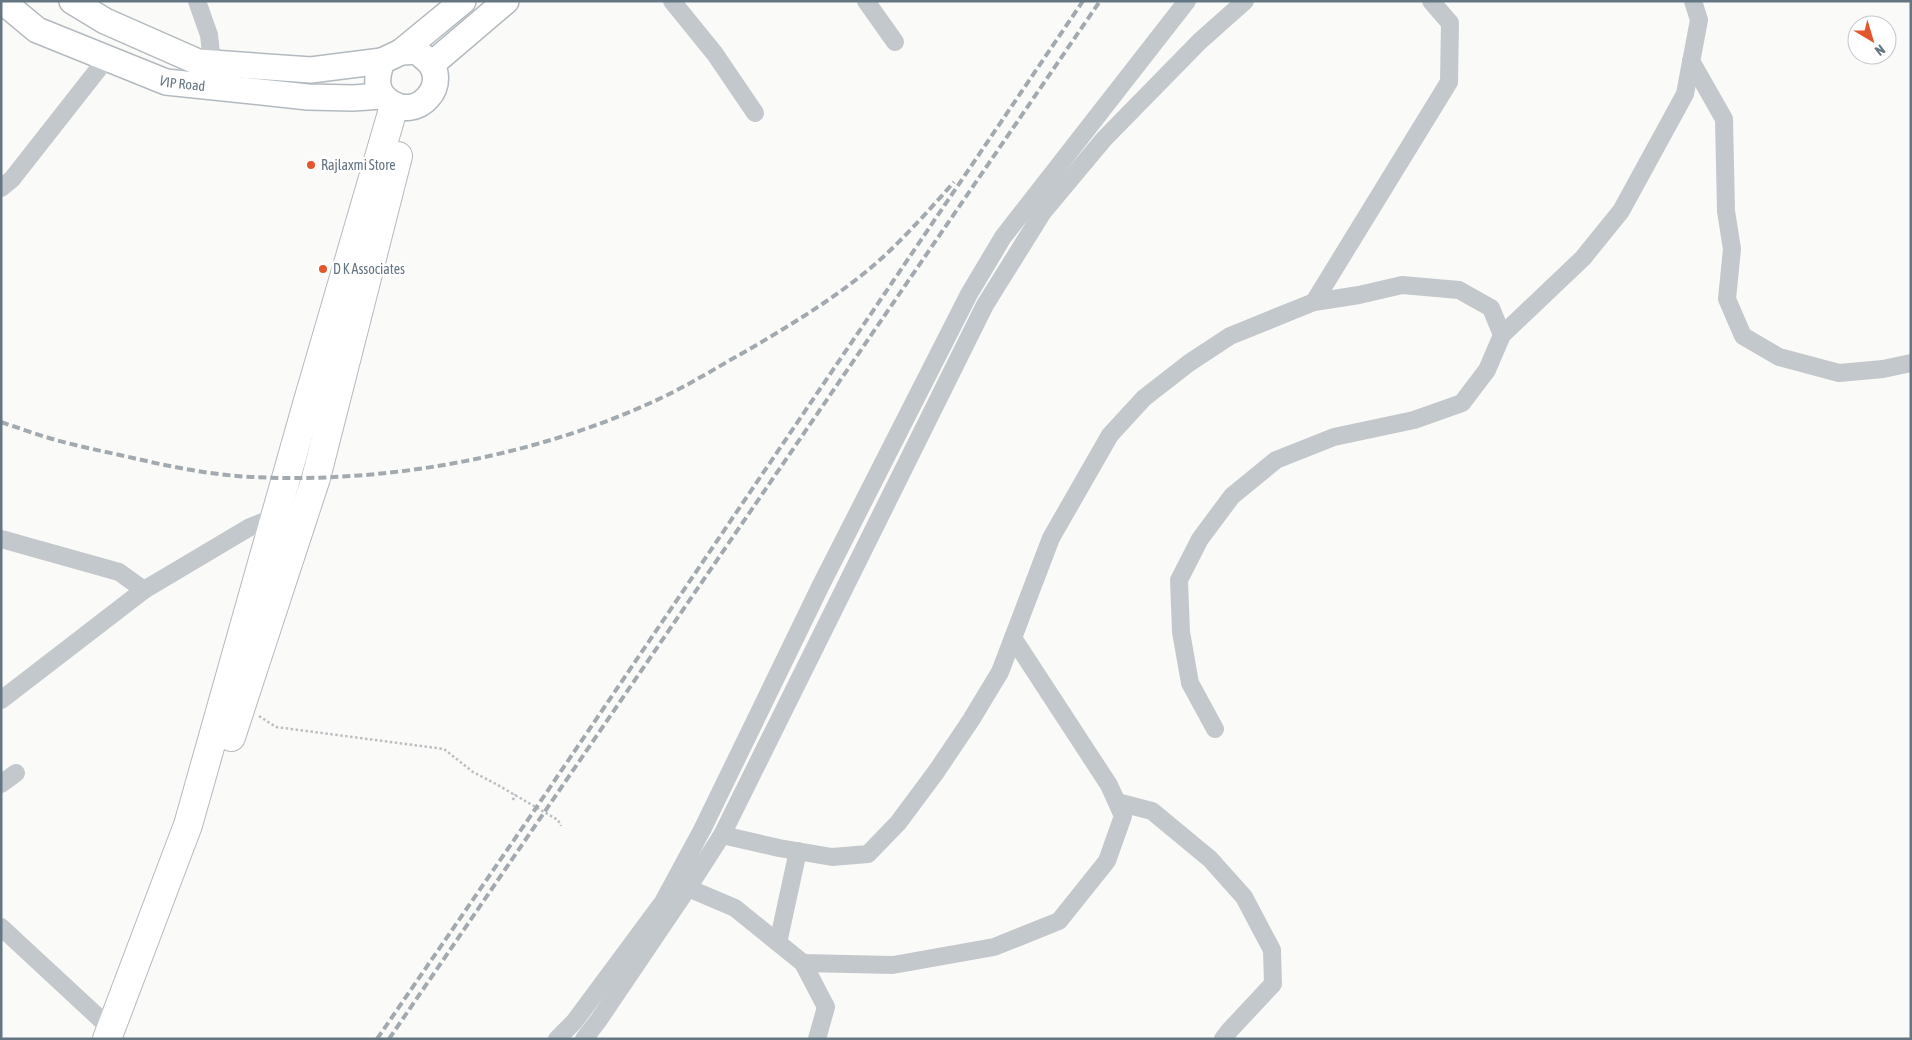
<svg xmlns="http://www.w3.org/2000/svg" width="1912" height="1040" viewBox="0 0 1912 1040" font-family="'Asap Condensed',sans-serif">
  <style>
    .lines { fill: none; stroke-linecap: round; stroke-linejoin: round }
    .secondary-casing { stroke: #b3babf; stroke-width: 28 }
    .primary-casing { stroke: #b5babe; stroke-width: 30 }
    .path { stroke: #bbbfc2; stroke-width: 2.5; stroke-dasharray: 2.5 2.5; stroke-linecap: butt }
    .street { stroke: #c3c8cc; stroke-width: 18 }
    .secondary { stroke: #fff; stroke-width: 25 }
    .primary { stroke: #fff; stroke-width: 28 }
    .rail { stroke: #a2aab0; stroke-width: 4; stroke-dasharray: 8 4; stroke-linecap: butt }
    .poi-dot { fill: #e4572e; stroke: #fff; stroke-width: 2 }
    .labels { text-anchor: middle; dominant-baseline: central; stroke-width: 5; stroke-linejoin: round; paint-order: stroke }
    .street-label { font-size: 14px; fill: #657683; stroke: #fff }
    .poi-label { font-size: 14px; fill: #657683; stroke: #fff; text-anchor: start }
  </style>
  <rect width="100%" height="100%" fill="#fafaf8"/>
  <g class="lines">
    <g class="secondary-casing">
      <g id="secondary">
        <path id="s1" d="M2,1L37,30L166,82L308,97L353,98L382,96"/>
        <path d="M72,1L105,21L198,62L311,70L382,61"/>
        <path d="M401,52C406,52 412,51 417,52C420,53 423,57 426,59C453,82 417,125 387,100C374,90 377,75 382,61Z"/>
        <path d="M401,52L463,1"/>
        <path d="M432,64L506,1"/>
      </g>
    </g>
    <g class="primary-casing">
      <g id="primary">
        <path d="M231,737L316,478L398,156"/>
        <path d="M107,1039L188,825L307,404L394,106"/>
      </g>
    </g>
    <g class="path">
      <path d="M259,716L276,727L444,749L473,772L496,784L558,820L561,826"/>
      <path d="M513,800L515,794"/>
    </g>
    <g class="street">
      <path d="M197,1L209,35L212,62"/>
      <path d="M672,1L715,54L755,113"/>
      <path d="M866,1L895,42"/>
      <path d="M1691,61L1724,119L1726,211L1732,249L1727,299L1743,336L1779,357L1839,373L1883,369L1911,363"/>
      <path d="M1,188L12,179L107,58"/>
      <path d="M1314,302L1449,82L1450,23L1431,1"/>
      <path d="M1502,335L1583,258L1621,211L1685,94L1699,20L1693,1"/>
      <path d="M1,539L119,572L144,590"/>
      <path d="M1,700L144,590L250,527L275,517"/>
      <path d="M1,784L16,773"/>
      <path d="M1117,802L1152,811L1210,859L1244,897L1272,950L1273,984L1229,1031L1223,1039"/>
      <path d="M722,835L779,848L832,857L868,854L898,823L936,772L971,720L1000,672L1051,538L1110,435L1144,398L1189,363L1230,336L1314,302L1359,295L1402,285L1459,290L1491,308L1502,335L1487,370L1462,403L1414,420L1334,437L1276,460L1232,496L1200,539L1179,580L1181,632L1190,683L1215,729"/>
      <path d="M688,888L735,908L803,963L826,1007L817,1039"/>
      <path d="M1,927L111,1029"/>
      <path d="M778,943L798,851"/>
      <path d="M803,963L893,965L994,947L1059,921L1107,861L1123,816L1109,785L1013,638"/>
      <path d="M557,1039L574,1022L663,902L702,830L821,585L969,294L1003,237L1187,1"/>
      <path d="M584,1039L598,1021L688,888L722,835L985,305L1043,212L1104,139L1200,41L1245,1"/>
    </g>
    <use href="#secondary" class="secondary"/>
    <use href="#primary" class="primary"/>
    <g class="rail">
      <path d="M1,422C19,428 38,435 56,440C81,447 107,452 133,458C172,467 212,475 252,477C386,484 539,456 661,398C691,384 719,366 748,350C794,323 842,294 882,258C908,234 931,208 954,182"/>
      <path d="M377,1039L536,808L1083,1"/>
      <path d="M389,1039L1100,1"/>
    </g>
  </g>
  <g class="poi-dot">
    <circle cx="311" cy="165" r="5"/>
    <circle cx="323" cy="269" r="5"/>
  </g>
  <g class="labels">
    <g class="street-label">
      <text stroke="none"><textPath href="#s1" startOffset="201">VIP Road</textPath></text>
    </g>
    <g class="poi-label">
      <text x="321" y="165">Rajlaxmi Store</text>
      <text x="333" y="269">D K Associates</text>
    </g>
  </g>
  <rect width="1912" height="1040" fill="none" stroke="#657683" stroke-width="5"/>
  <g transform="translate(1872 40) rotate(142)"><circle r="24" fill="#ffffff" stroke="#c1c8cd"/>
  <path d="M0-4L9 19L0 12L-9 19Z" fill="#e4572e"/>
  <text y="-8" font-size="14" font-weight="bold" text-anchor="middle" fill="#657683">N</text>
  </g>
</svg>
